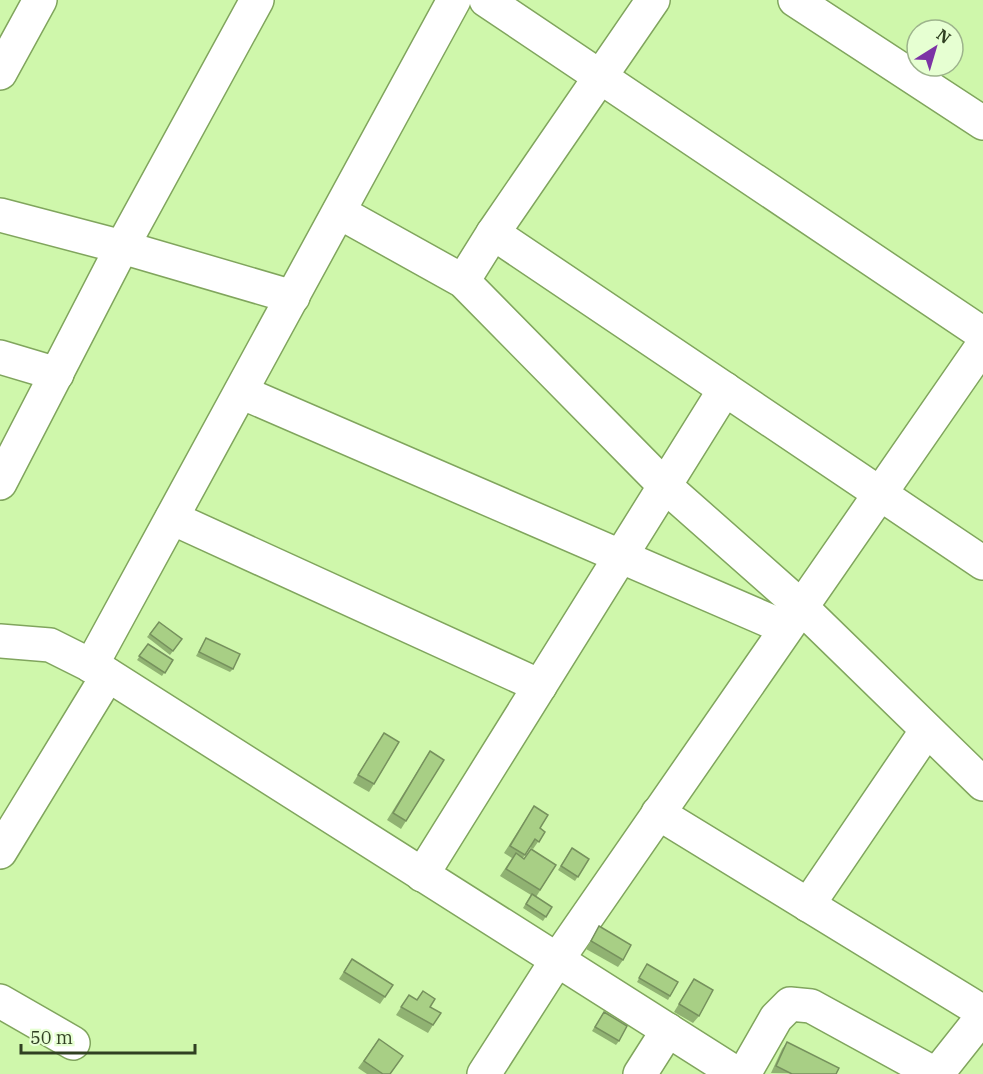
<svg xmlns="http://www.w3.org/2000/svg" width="983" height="1074" viewBox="0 0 983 1074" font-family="'IBM Plex Serif',serif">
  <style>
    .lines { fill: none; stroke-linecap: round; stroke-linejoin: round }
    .minor-casing { stroke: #80a55d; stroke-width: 36 }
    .minor { stroke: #fff; stroke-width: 33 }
    .wall { fill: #90b272 }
    .building { fill: #a8cf85; stroke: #76915d; stroke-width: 1.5 }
  </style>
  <rect width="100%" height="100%" fill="#cff7ab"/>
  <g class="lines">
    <g class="minor-casing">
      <g id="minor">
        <path d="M486,0L983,334"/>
        <path d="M795,0L983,123"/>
        <path d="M0,73L40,0"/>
        <path d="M339,212L463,281L665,486L795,601L983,784"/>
        <path d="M0,215L122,247L293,297"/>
        <path d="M493,233L983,563"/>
        <path d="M463,281L493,233L653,0"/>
        <path d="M0,357L57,374"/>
        <path d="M241,392L786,628"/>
        <path d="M0,483L122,247L257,0"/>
        <path d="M172,518L540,686"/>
        <path d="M0,641L50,645L102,671L737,1074"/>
        <path d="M91,666L454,0"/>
        <path d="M658,813L983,1012"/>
        <path d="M0,852L108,675"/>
        <path d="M422,875L725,389"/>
        <path d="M808,905L927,730"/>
        <path d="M0,1001L73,1043"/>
        <path d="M484,1074L557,960L983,345"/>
        <path d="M640,1074L668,1030"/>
        <path d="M744,1074L776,1018L790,1004L811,1006L935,1074"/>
        <path d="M937,1074L983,1016"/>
      </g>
    </g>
    <use href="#minor" class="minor"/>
  </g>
  <g class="wall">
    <path d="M159,622L182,639L170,655L147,637Z"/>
    <path d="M206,638L233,669L230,672L196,656Z"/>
    <path d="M148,644L173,660L162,676L137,660Z"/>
    <path d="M384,733L374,784L369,792L353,783Z"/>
    <path d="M430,751L406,821L401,829L387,820Z"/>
    <path d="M529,814L540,828L545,832L533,849L530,847L523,858L556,865L536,897L552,907L543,921L523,908L531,895L500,876L512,858L504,853Z"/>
    <path d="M572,848L589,859L575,881L558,870Z"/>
    <path d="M599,926L623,960L618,967L586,949Z"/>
    <path d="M352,959L393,985L380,1004L339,979Z"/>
    <path d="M647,964L678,982L668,1000L637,982Z"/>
    <path d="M694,979L699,1016L693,1023L674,1012Z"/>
    <path d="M423,991L430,1007L433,1025L428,1033L396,1015L409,995L417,1000Z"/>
    <path d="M604,1012L619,1041L616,1045L592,1031Z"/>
    <path d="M379,1039L390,1074H367L358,1068Z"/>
    <path d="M787,1042L836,1074L771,1073L782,1049Z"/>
  </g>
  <g class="building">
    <path d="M159,622L182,639L173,651L150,634Z"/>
    <path d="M206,638L240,654L233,669L199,652Z"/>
    <path d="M148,644L173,660L165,673L139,656Z"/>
    <path d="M384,733L399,742L374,784L358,775Z"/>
    <path d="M430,751L444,760L406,821L393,813Z"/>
    <path d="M534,806L548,815L540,828L545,832L539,842L535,839L525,855L510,846Z"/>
    <path d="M572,848L589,859L578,877L561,866Z"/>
    <path d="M531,849L556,865L540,890L506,869L516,853L524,859Z"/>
    <path d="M532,894L552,907L546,917L526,904Z"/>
    <path d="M599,926L631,945L623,960L591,941Z"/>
    <path d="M352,959L393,985L385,997L344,972Z"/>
    <path d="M647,964L678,982L670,996L639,978Z"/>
    <path d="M694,979L713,990L699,1016L679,1004Z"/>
    <path d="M423,991L435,999L430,1007L441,1013L433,1025L401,1007L409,995L417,1000Z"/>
    <path d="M604,1012L627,1026L619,1041L595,1027Z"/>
    <path d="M379,1039L403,1056L390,1074H383L364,1061Z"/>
    <path d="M787,1042L839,1068L836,1074H792L776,1066Z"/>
  </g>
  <g transform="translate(935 48) rotate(37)"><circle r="28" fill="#e6ffd2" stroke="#9db38c" stroke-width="1.5"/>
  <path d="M0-4.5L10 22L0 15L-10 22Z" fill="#7c33a5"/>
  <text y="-9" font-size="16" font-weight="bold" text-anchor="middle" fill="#304022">N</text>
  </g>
  <path d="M21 1044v9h174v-9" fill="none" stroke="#304022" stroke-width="3"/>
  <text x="30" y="1044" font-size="18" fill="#304022" stroke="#e6ffd2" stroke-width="4.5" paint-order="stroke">50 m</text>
</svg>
